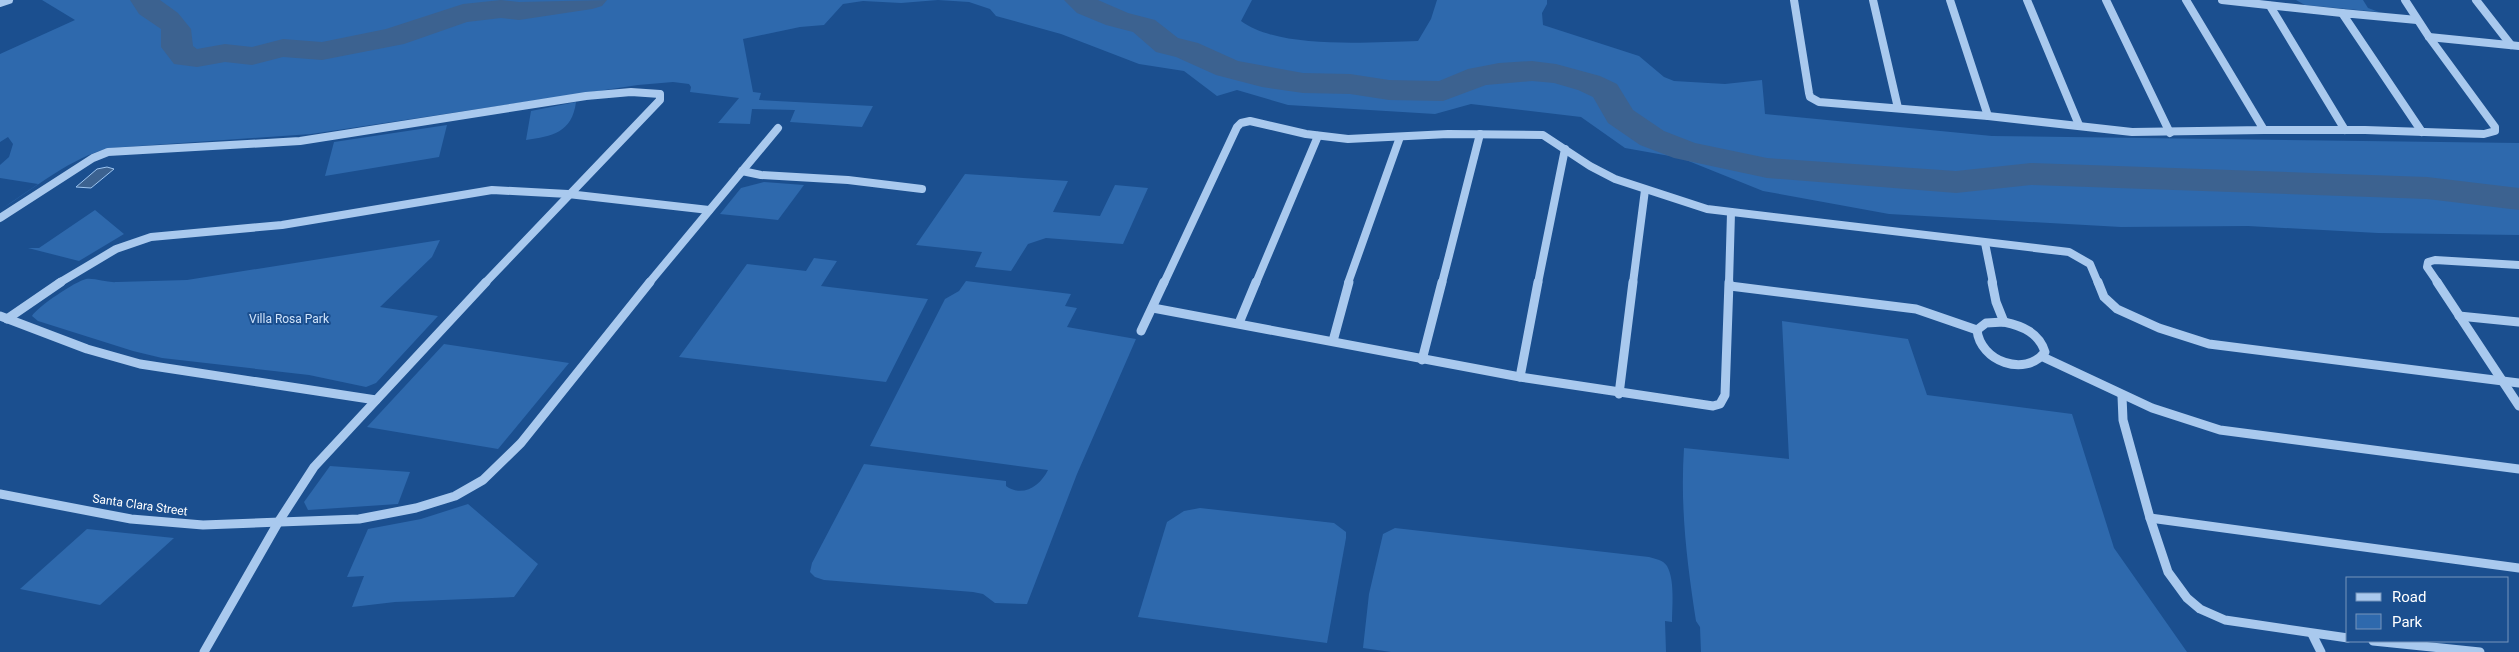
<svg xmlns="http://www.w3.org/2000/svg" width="2519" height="652" viewBox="0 0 2519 652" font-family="Roboto,sans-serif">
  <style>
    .green { fill: #2e69ad }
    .water { fill: #3c6290; stroke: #9cc4f0 }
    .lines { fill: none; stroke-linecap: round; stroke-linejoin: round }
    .river { fill: #3c6290; fill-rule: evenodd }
    .minor-far1 { stroke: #a9c9ee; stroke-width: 8 }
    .minor { stroke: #a9c9ee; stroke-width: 9 }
    .labels { text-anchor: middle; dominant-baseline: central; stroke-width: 4; stroke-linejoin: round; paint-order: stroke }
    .park-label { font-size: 12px; fill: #cfe3fa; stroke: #1b4f8f }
    .street-label { font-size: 12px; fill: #fff; stroke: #1b4f8f }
  </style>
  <rect width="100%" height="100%" fill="#1b4f8f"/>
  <g class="green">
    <path d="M42,0H1252L1241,21C1280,50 1371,42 1418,41L1431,19L1437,0H1547V4L1542,13L1543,25L1639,56L1664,77L1674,81L1725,84L1762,80L1765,114L1992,136L2519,143V235L2378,233L2248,226L2121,227L1889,214L1763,191L1681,158L1625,148L1581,117L1471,104L1435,114L1288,105L1237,90L1217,96L1184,71L1139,64L1061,34L996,16L990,9L969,2L938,0L901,3L863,1L843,4L824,25L800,27L743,39L753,92L761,93L759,100L873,106L862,127L790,122L795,110L752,109L750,124L718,123L739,98L690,92L691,87L689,84L673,82L638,85L311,134L110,148C73,156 32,190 0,210L38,184L0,178V165L9,157L13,144L8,137L0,142V54L75,20Z"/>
    <path d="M2296,0H2363L2368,8L2379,12L2305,5Z"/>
    <path d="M576,102C572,133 552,136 526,140L531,111Z"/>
    <path d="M447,125L439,157L325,176L334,142Z"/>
    <path d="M965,174L1068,181L1053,212L1100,216L1115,185L1148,188L1123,244L1046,238L1028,244L1011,271L975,267L982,252L916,245Z"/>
    <path d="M764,182L804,185L778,220L720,214L741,188Z"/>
    <path d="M95,210L124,234L79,261L28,248H39Z"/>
    <path d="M440,240L432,257L380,307L438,316L376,383L366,387L309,375L162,358L133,351L38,321L32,316C37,307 76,281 86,279C96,278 107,283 117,282C141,281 164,281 187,280Z"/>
    <path d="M814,258L837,261L821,286L928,299L886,382L679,357L747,264L806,271Z"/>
    <path d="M966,281L1071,294L1065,306L1077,308L1067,327L1136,339L1077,474L1027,604L995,603L983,594L973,592L824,580L815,577L810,572L812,563L864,464L1006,481V486C1023,498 1040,486 1048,470L870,446L945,299L959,291Z"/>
    <path d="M1782,321L1908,339L1927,395L2072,414L2114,548L2187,652H1701L1700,627L1696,621C1687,563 1680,507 1684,448L1789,459Z"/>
    <path d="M444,344L569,363L498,449L367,427Z"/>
    <path d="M330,466L410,472L398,504L308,510L304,502Z"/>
    <path d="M468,504L538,564L514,597L395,602L352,607L364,576L347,577L368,529L421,519Z"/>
    <path d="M1200,508L1334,523L1346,532V538L1327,643L1138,617L1167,522L1184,511Z"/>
    <path d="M1395,528L1649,557C1656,559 1663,560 1667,566C1675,580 1672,606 1672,622L1665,621L1666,652H1391L1363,648L1369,594L1383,534Z"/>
    <path d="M87,529L174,538L100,605L20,589Z"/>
  </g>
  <path class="water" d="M107,167L114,169L91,188L76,187L97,169Z"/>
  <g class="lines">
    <g class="river">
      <path d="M130,0H160L178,13L191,29L193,46L197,49L225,44L252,47L283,39L322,42L386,29L463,4L501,0L519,2L607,0L602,6L592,9L519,20L501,18L467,22L404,44L322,60L283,57L252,65L225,62L197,67L174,64L161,47V29L139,14Z"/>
      <path d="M1064,0H1098L1128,13L1155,20L1178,38L1198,43L1238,61L1303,73L1350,74L1389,80L1439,81L1468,69L1499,63L1532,61L1556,64L1600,76L1617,84L1633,110L1664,131L1695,143L1767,158L1956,171L2031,163L2427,177L2519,188V210L2427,199L2031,185L1956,193L1767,178L1674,158L1640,145L1608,123L1593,97L1578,90L1554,83L1532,81L1486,85L1443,101L1389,100L1350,94L1303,93L1262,87L1216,75L1176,57L1156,52L1133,32L1106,25L1077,13Z"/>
    </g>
    <g class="minor-far1">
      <path d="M1794,0L1809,93L1810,97L1819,102L1988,116L2132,132L2264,130L2186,0"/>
      <path d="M1873,0L1898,108"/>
      <path d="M1950,0L1988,116"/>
      <path d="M2027,0L2079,125"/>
      <path d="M2106,0L2170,133"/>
      <path d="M2222,0L2342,13"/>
      <path d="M2476,0L2511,45"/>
      <path d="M0,3L9,0"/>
      <path d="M2270,6L2345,130"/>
      <path d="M2417,20L2342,13L2422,132"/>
      <path d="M2429,37L2519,46"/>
      <path d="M2264,130H2365L2484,134L2495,131V127L2429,37L2405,0"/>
      <path d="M742,171L761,175L848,180L922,189"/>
      <path d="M0,218L93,158L108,152L300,141L586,96L631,92L660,94V100L485,283"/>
      <path d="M1985,243L1993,283"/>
      <path d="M59,283L116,249L151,237L282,225L492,190L568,194L709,210"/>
      <path d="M649,283L778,128"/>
      <path d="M1164,283L1237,127L1241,123L1250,121L1306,134L1348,139L1448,134L1543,135L1590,166L1615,179L1707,209L2069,252L2090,264L2098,283"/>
      <path d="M1256,283L1318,136"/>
      <path d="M1348,283L1400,137"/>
      <path d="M1442,283L1480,134"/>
      <path d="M1538,283L1565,149"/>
      <path d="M1633,283L1645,190"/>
      <path d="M1729,283L1731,213"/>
      <path d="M2438,283L2427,267L2428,262L2435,260L2519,265"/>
    </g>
    <g class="minor">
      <path d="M1992,282L1996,302L2004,322"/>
      <path d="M2098,282L2104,297L2117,309L2159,328L2209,344L2519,383"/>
      <path d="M2437,282L2519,406"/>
      <path d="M1730,286L1916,309L1977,330"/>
      <path d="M1153,308L1520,377L1713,406L1720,404L1725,395L1729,282"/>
      <path d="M0,316L87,349L140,364L376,400"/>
      <path d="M2459,316L2519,322"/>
      <path d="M7,319L61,282"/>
      <path d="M2004,322C2023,326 2039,333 2045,352C2025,378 1980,361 1977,330L1986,323Z"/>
      <path d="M1239,323L1256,282"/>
      <path d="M1141,331L1164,282"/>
      <path d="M1333,341L1349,282"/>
      <path d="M2043,357L2152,408L2220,430L2519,469"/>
      <path d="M1422,360L1442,282"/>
      <path d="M1520,377L1538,282"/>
      <path d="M1619,394L1633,282"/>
      <path d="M2122,396L2123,420L2150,518L2168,572L2187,598L2200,609L2225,620L2348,638"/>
      <path d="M0,494L131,519L203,525L359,519L416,508L455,496L483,480L521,443L650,282"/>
      <path d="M2150,518L2519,568"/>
      <path d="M2312,634L2321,652"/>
      <path d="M2373,641L2480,652"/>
      <path d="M204,652L279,521L314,467L486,282"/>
    </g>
  </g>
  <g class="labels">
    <g class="park-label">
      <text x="289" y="319">Villa Rosa Park</text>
    </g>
    <g class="street-label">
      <text transform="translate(140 505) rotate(8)">Santa Clara Street</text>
    </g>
  </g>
  <rect x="2346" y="577" width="162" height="65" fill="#1b4f8f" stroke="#7695bc"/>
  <rect x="2356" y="593" width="25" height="8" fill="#a9c9ee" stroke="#7695bc"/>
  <text x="2392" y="602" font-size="15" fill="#ffffff">Road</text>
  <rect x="2356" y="614" width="25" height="15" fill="#2e69ad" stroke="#7695bc"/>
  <text x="2392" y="627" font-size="15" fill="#ffffff">Park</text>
</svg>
